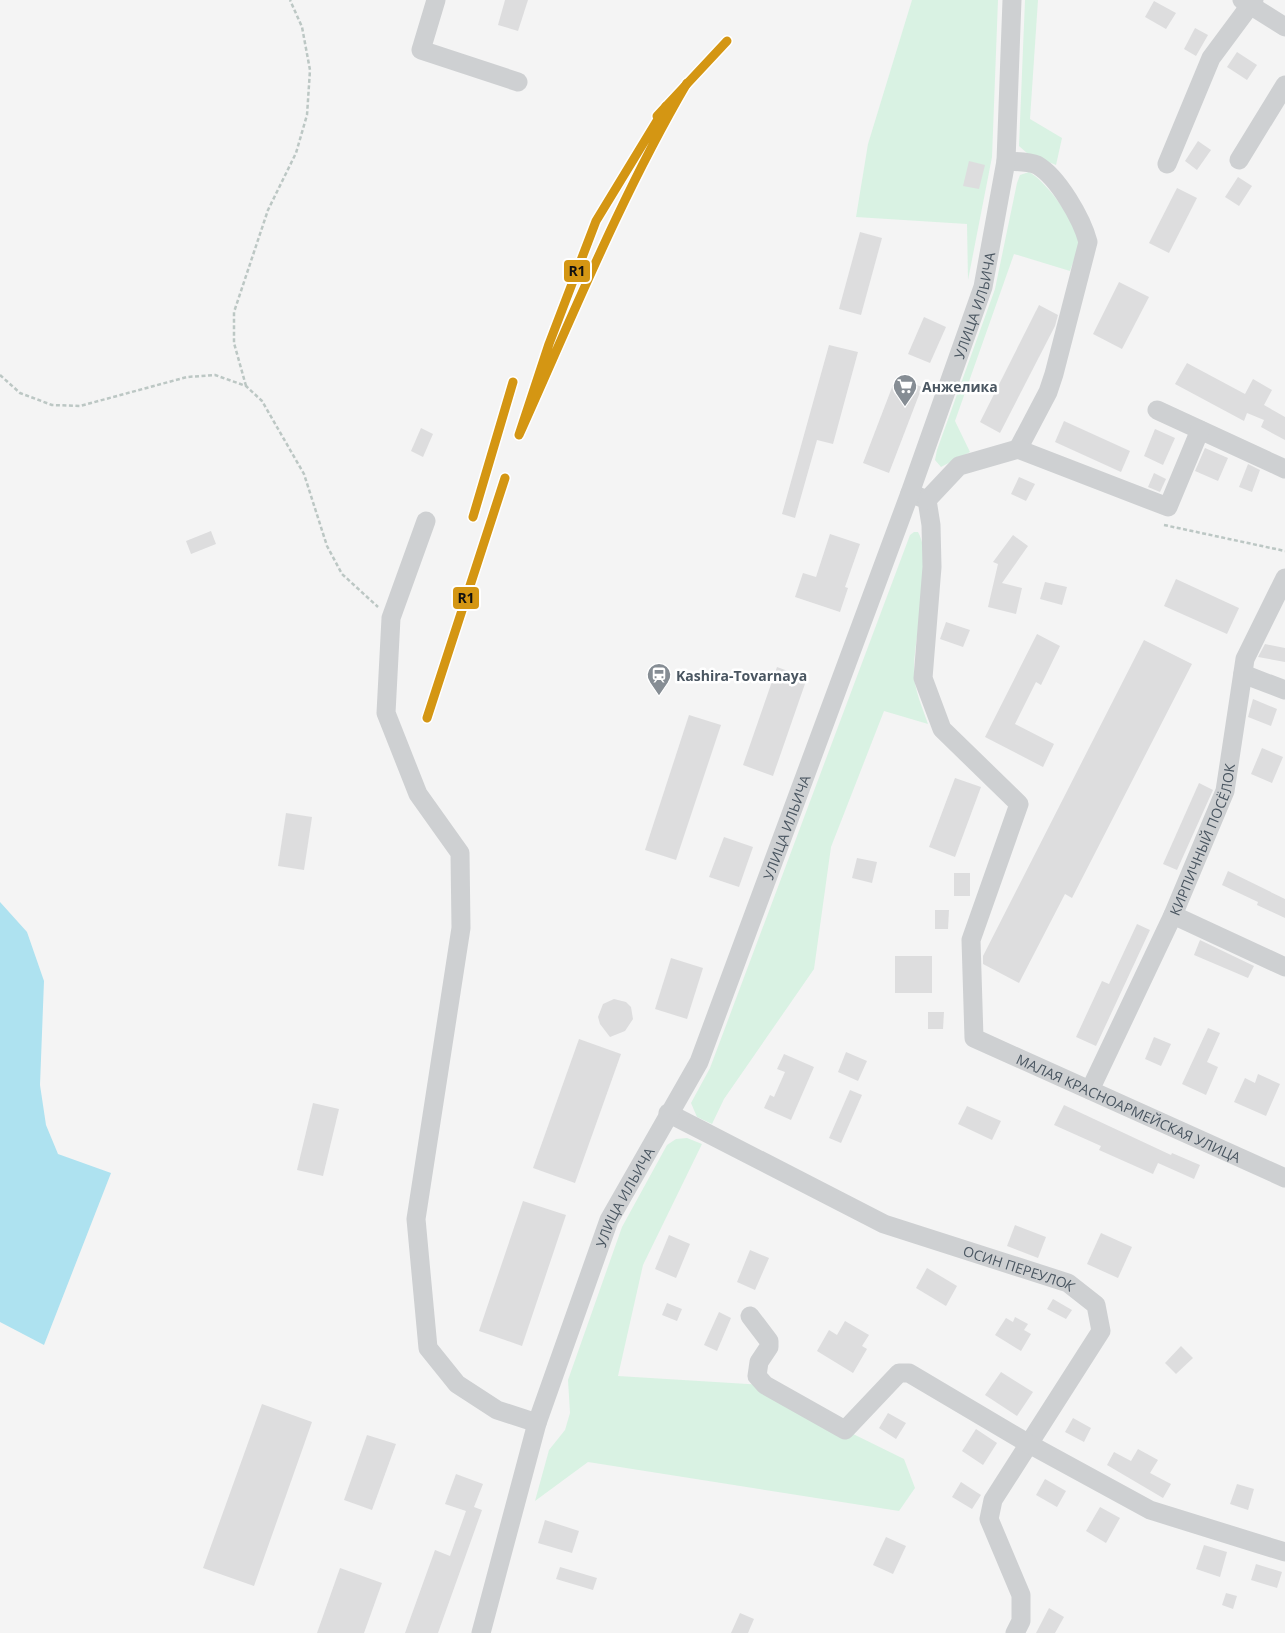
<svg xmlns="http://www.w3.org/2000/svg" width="1285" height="1633" viewBox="0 0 1285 1633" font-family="'Open Sans',sans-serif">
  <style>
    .green { fill: #d9f2e3 }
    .water { fill: #aee2f0 }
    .building { fill: #ddddde }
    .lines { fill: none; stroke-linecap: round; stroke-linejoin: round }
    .path { stroke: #bcc7c4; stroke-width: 2.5; stroke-dasharray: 4 2.5; stroke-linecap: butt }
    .minor { stroke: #ced0d2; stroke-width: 19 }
    .rail-1-casing { stroke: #fff; stroke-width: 12 }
    .rail-1 { stroke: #d49613; stroke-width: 9 }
    .labels { text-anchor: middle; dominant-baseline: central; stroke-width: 5; stroke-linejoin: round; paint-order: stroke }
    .street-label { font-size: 14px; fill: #4a5661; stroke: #fff }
    .poi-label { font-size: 14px; font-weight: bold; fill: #4a5661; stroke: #fff; text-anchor: start }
    .line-badge { stroke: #fff; stroke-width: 2 }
    .pale-badge-label { font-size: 14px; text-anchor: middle; font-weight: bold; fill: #111 }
  </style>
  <rect width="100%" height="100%" fill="#f4f4f4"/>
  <g class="green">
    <path d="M912,0H998L992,157L968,280L967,224L856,217L868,144Z"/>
    <path d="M1025,0H1038L1030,119L1062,138L1056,165L1027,153L1019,146Z"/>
    <path d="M1029,172C1045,180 1077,223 1079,241C1079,250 1073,262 1070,271L1014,254L955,421L970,452L941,467L935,460L937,450L995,289L1017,183L1020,175Z"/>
    <path d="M914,532H918C935,562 913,637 914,673C914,689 923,709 928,724L884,711L831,847L814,969L724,1099L712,1124L697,1117L691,1103L710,1068L910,535Z"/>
    <path d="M687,1138L702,1144L643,1265L618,1376L765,1385L845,1430L904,1459L915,1488L899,1511L588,1462L535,1501L549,1450L565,1430L570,1413L568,1380L622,1227L667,1145L676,1139Z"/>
  </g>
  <path class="water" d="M0,902L27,932L44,981L40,1085L46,1125L58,1154L111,1173L44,1345L0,1322Z"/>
  <g class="building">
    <path d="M505,0H528L518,31L498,25Z"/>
    <path d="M1154,1L1176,13L1166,29L1145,17Z"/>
    <path d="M1195,28L1208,35L1196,56L1184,49Z"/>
    <path d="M1237,52L1257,65L1247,80L1227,67Z"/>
    <path d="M1198,141L1211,150L1197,170L1185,161Z"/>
    <path d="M969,161L985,165L979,189L963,186Z"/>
    <path d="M1238,177L1252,186L1239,206L1225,197Z"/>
    <path d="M1177,188L1197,198L1169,253L1149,243Z"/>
    <path d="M860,232L882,238L861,315L839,309Z"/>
    <path d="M1119,282L1149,297L1122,349L1093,334Z"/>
    <path d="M1039,305L1058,315L1055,326L1000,433L980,422Z"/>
    <path d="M924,317L946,327L930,363L908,354Z"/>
    <path d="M829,345L858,352L833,444L817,440L795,518L782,514Z"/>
    <path d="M1187,363L1245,394L1253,379L1272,390L1264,405L1285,417V440L1261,427L1264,420L1247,413L1244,421L1175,384Z"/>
    <path d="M896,377L922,387L889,473L863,463Z"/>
    <path d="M1064,421L1130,451L1121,472L1055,442Z"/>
    <path d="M421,428L433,434L423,457L411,451Z"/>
    <path d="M1155,429L1175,438L1163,465L1144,456Z"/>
    <path d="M1205,448L1228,458L1218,481L1195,471Z"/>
    <path d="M1248,464L1260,470L1252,492L1239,487Z"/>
    <path d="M1154,473L1166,479L1160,492L1148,487Z"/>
    <path d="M1019,477L1035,484L1026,501L1011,494Z"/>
    <path d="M211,531L216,544L191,554L186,541Z"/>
    <path d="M830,534L860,544L845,587L848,588L840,612L795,597L803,573L816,577Z"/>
    <path d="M1013,535L1028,546L1002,583L1022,588L1016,614L988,607L998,564L993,562Z"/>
    <path d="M1176,579L1239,608L1227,634L1164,606Z"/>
    <path d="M1045,582L1067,587L1062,605L1040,599Z"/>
    <path d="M946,622L970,630L963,647L940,639Z"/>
    <path d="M1037,634L1060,646L1041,685L1036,682L1015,724L1054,744L1043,767L985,737Z"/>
    <path d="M1144,640L1192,664L1072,898L1065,894L1019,983L983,964V956Z"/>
    <path d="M1265,644L1285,648V662L1258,657Z"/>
    <path d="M777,667L807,678L773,776L743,765Z"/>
    <path d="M1253,699L1277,709L1271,726L1248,717Z"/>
    <path d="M689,715L721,725L676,860L645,850Z"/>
    <path d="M1262,748L1283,757L1272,783L1251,774Z"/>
    <path d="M955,778L981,787L955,857L929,847Z"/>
    <path d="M1199,783L1213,790L1177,870L1163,864Z"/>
    <path d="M286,813L312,817L304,870L278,866Z"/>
    <path d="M724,837L753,847L739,887L709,877Z"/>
    <path d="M857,858L877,862L872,883L852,878Z"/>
    <path d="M1228,871L1285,899V918L1257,905L1258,902L1222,885Z"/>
    <rect x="954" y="873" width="16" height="23"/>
    <path d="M935,910H949L948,929H935Z"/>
    <path d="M1137,924L1150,930L1096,1046L1076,1037L1102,981L1109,984Z"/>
    <path d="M1200,940L1254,966L1248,978L1194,955Z"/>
    <rect x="895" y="956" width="37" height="37"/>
    <path d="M671,958L703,968L687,1019L655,1009Z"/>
    <path d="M614,999L626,1002L631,1007L633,1019L625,1031L610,1037L600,1024L598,1017L603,1004Z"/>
    <path d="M928,1012H944L943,1029H928Z"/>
    <path d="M1208,1028L1220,1033L1207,1062L1218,1067L1206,1095L1182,1084Z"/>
    <path d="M1154,1037L1171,1044L1161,1066L1145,1059Z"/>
    <path d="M579,1039L621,1054L575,1183L533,1168Z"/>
    <path d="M846,1052L867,1061L858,1081L838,1072Z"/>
    <path d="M784,1054L814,1067L791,1120L764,1108L770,1095L774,1097L785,1072L777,1069Z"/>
    <path d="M1258,1074L1280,1084L1266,1116L1234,1102L1245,1078L1255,1083Z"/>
    <path d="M850,1090L862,1095L841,1143L829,1138Z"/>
    <path d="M313,1103L339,1109L323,1176L297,1170Z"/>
    <path d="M1064,1105L1171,1155L1172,1153L1200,1165L1194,1179L1158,1163L1153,1174L1099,1150L1101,1146L1054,1125Z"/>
    <path d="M967,1106L1001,1121L992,1140L958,1124Z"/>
    <path d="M523,1201L566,1215L522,1346L479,1331Z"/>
    <path d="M1015,1225L1046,1237L1038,1258L1007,1246Z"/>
    <path d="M1101,1233L1132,1247L1118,1278L1087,1264Z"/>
    <path d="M669,1235L690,1244L676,1278L655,1269Z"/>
    <path d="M750,1250L769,1258L755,1290L737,1282Z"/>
    <path d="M927,1268L957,1286L946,1306L916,1288Z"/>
    <path d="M1053,1299L1072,1310L1066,1319L1047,1309Z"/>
    <path d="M667,1303L682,1309L677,1321L662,1315Z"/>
    <path d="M719,1312L731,1318L717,1351L704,1345Z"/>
    <path d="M1015,1317L1028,1324L1024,1330L1031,1334L1021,1351L995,1335L1006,1318L1013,1322Z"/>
    <path d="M845,1321L869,1335L862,1346L867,1349L853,1373L817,1351L829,1330L837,1335Z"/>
    <path d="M1181,1346L1193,1358L1176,1374L1165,1363Z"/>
    <path d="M1001,1372L1033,1392L1017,1416L985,1395Z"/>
    <path d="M262,1404L312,1422L254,1586L203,1568Z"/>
    <path d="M888,1413L906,1423L896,1439L879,1428Z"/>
    <path d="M1073,1418L1091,1428L1084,1442L1065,1432Z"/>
    <path d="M976,1429L997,1443L983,1465L962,1451Z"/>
    <path d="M367,1435L396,1444L372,1510L344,1500Z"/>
    <path d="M1138,1449L1158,1460L1150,1473L1171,1484L1163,1498L1107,1465L1114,1452L1131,1461Z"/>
    <path d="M456,1474L483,1484L474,1507L482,1510L438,1633H405L435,1550L450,1556L466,1511L445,1504Z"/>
    <path d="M1045,1479L1066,1491L1057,1507L1036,1495Z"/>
    <path d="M961,1482L981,1495L972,1509L952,1497Z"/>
    <path d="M1237,1484L1254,1489L1248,1510L1230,1504Z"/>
    <path d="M1100,1507L1120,1518L1106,1543L1086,1531Z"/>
    <path d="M545,1520L579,1531L572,1553L538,1543Z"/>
    <path d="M886,1537L906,1546L893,1574L873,1565Z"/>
    <path d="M1204,1545L1227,1552L1220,1577L1196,1569Z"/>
    <path d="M1256,1564L1282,1572L1277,1588L1251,1580Z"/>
    <path d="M560,1567L597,1578L593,1590L556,1579Z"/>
    <path d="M340,1568L382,1583L364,1633H317Z"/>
    <path d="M1226,1593L1237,1596L1233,1609L1222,1605Z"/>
    <path d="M1049,1608L1064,1617L1055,1633H1036Z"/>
    <path d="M740,1613L754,1619L748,1633H731Z"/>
  </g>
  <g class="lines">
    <g class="path">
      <path d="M0,375L20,393L52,405L80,406L187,377L215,375L246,386L262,401L304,474L327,546L342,574L378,607"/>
      <path d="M246,386L234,343V312L268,210L296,153L307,115L310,70L302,27L290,0"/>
      <path d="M1164,525L1285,551"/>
    </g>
    <g class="minor">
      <path d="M436,0L421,50L518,82"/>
      <path d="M1242,0L1285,27"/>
      <path d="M1239,160L1285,85"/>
      <path d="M1006,161C1016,162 1028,161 1037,165C1058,177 1082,219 1088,242L1054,374L1048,392L1018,449"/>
      <path d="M1167,164L1211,58L1254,0"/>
      <path d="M1157,410L1285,469"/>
      <path id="s1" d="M910,493L927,500L931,525L932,567L923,678L942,729L1019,804L971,940L974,1038L1285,1178"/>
      <path d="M927,500L959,466L1018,449L1168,507L1200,430"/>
      <path d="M426,521L391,618L386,713L418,794L460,853L461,928L416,1219L428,1348L457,1384L497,1410L537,1423"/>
      <path d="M1243,674L1285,690"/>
      <path d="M1173,915L1285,967"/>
      <path id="s2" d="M1090,1090L1173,915L1225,791L1245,659L1285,578"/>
      <path id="s3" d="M668,1113L884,1224L1068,1283L1096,1305L1101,1331L993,1500L989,1519L1021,1595V1621L1015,1633"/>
      <path d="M750,1316L769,1341V1347L759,1362L757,1376L765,1385L845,1430L899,1373H909L1029,1444L1150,1510L1285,1552"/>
      <path id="s4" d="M481,1633L537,1423L609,1220L699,1062L910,493L983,287L1006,161L1012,0"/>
    </g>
    <g class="rail-1-casing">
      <g id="rail-1">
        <path d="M666,106L596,221L549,344L519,435C573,315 620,198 687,83"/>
        <path d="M657,116L727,41"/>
        <path d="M473,517L513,382"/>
        <path d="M427,718L505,478"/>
      </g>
    </g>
    <use href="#rail-1" class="rail-1"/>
  </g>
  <defs>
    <g id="supermarket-pin" transform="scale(1.25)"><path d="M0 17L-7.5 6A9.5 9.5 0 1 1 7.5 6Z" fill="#868d94" stroke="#fff"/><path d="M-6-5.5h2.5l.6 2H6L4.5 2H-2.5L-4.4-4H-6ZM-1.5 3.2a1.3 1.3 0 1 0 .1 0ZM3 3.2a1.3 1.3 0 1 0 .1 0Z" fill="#fff"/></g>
    <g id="station-pin" transform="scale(1.25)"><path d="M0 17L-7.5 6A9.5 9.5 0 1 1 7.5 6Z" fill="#868d94" stroke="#fff"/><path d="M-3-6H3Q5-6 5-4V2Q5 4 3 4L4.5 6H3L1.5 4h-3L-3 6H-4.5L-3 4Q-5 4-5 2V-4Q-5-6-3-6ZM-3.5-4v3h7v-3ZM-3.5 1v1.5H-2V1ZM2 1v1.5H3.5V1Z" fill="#fff"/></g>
  </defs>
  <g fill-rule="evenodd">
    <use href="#supermarket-pin" x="905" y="386"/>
    <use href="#station-pin" x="659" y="675"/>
  </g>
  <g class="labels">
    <g class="street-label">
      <text stroke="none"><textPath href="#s4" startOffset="1420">УЛИЦА ИЛЬИЧА</textPath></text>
      <text stroke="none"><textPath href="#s4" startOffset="865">УЛИЦА ИЛЬИЧА</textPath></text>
      <text stroke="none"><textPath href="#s2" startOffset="275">КИРПИЧНЫЙ ПОСЁЛОК</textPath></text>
      <text stroke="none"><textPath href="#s1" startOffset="771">МАЛАЯ КРАСНОАРМЕЙСКАЯ УЛИЦА</textPath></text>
      <text stroke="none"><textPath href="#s4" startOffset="460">УЛИЦА ИЛЬИЧА</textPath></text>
      <text stroke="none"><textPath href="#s3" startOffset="385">ОСИН ПЕРЕУЛОК</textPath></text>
    </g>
    <g class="poi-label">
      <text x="922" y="386">Анжелика</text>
      <text x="676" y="675">Kashira-Tovarnaya</text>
    </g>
  </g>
  <g class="line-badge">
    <rect x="563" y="259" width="28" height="24" rx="5" fill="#d49613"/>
    <rect x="452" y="586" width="28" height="24" rx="5" fill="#d49613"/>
  </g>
  <g class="pale-badge-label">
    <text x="577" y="276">R1</text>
    <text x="466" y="603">R1</text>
  </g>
</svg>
